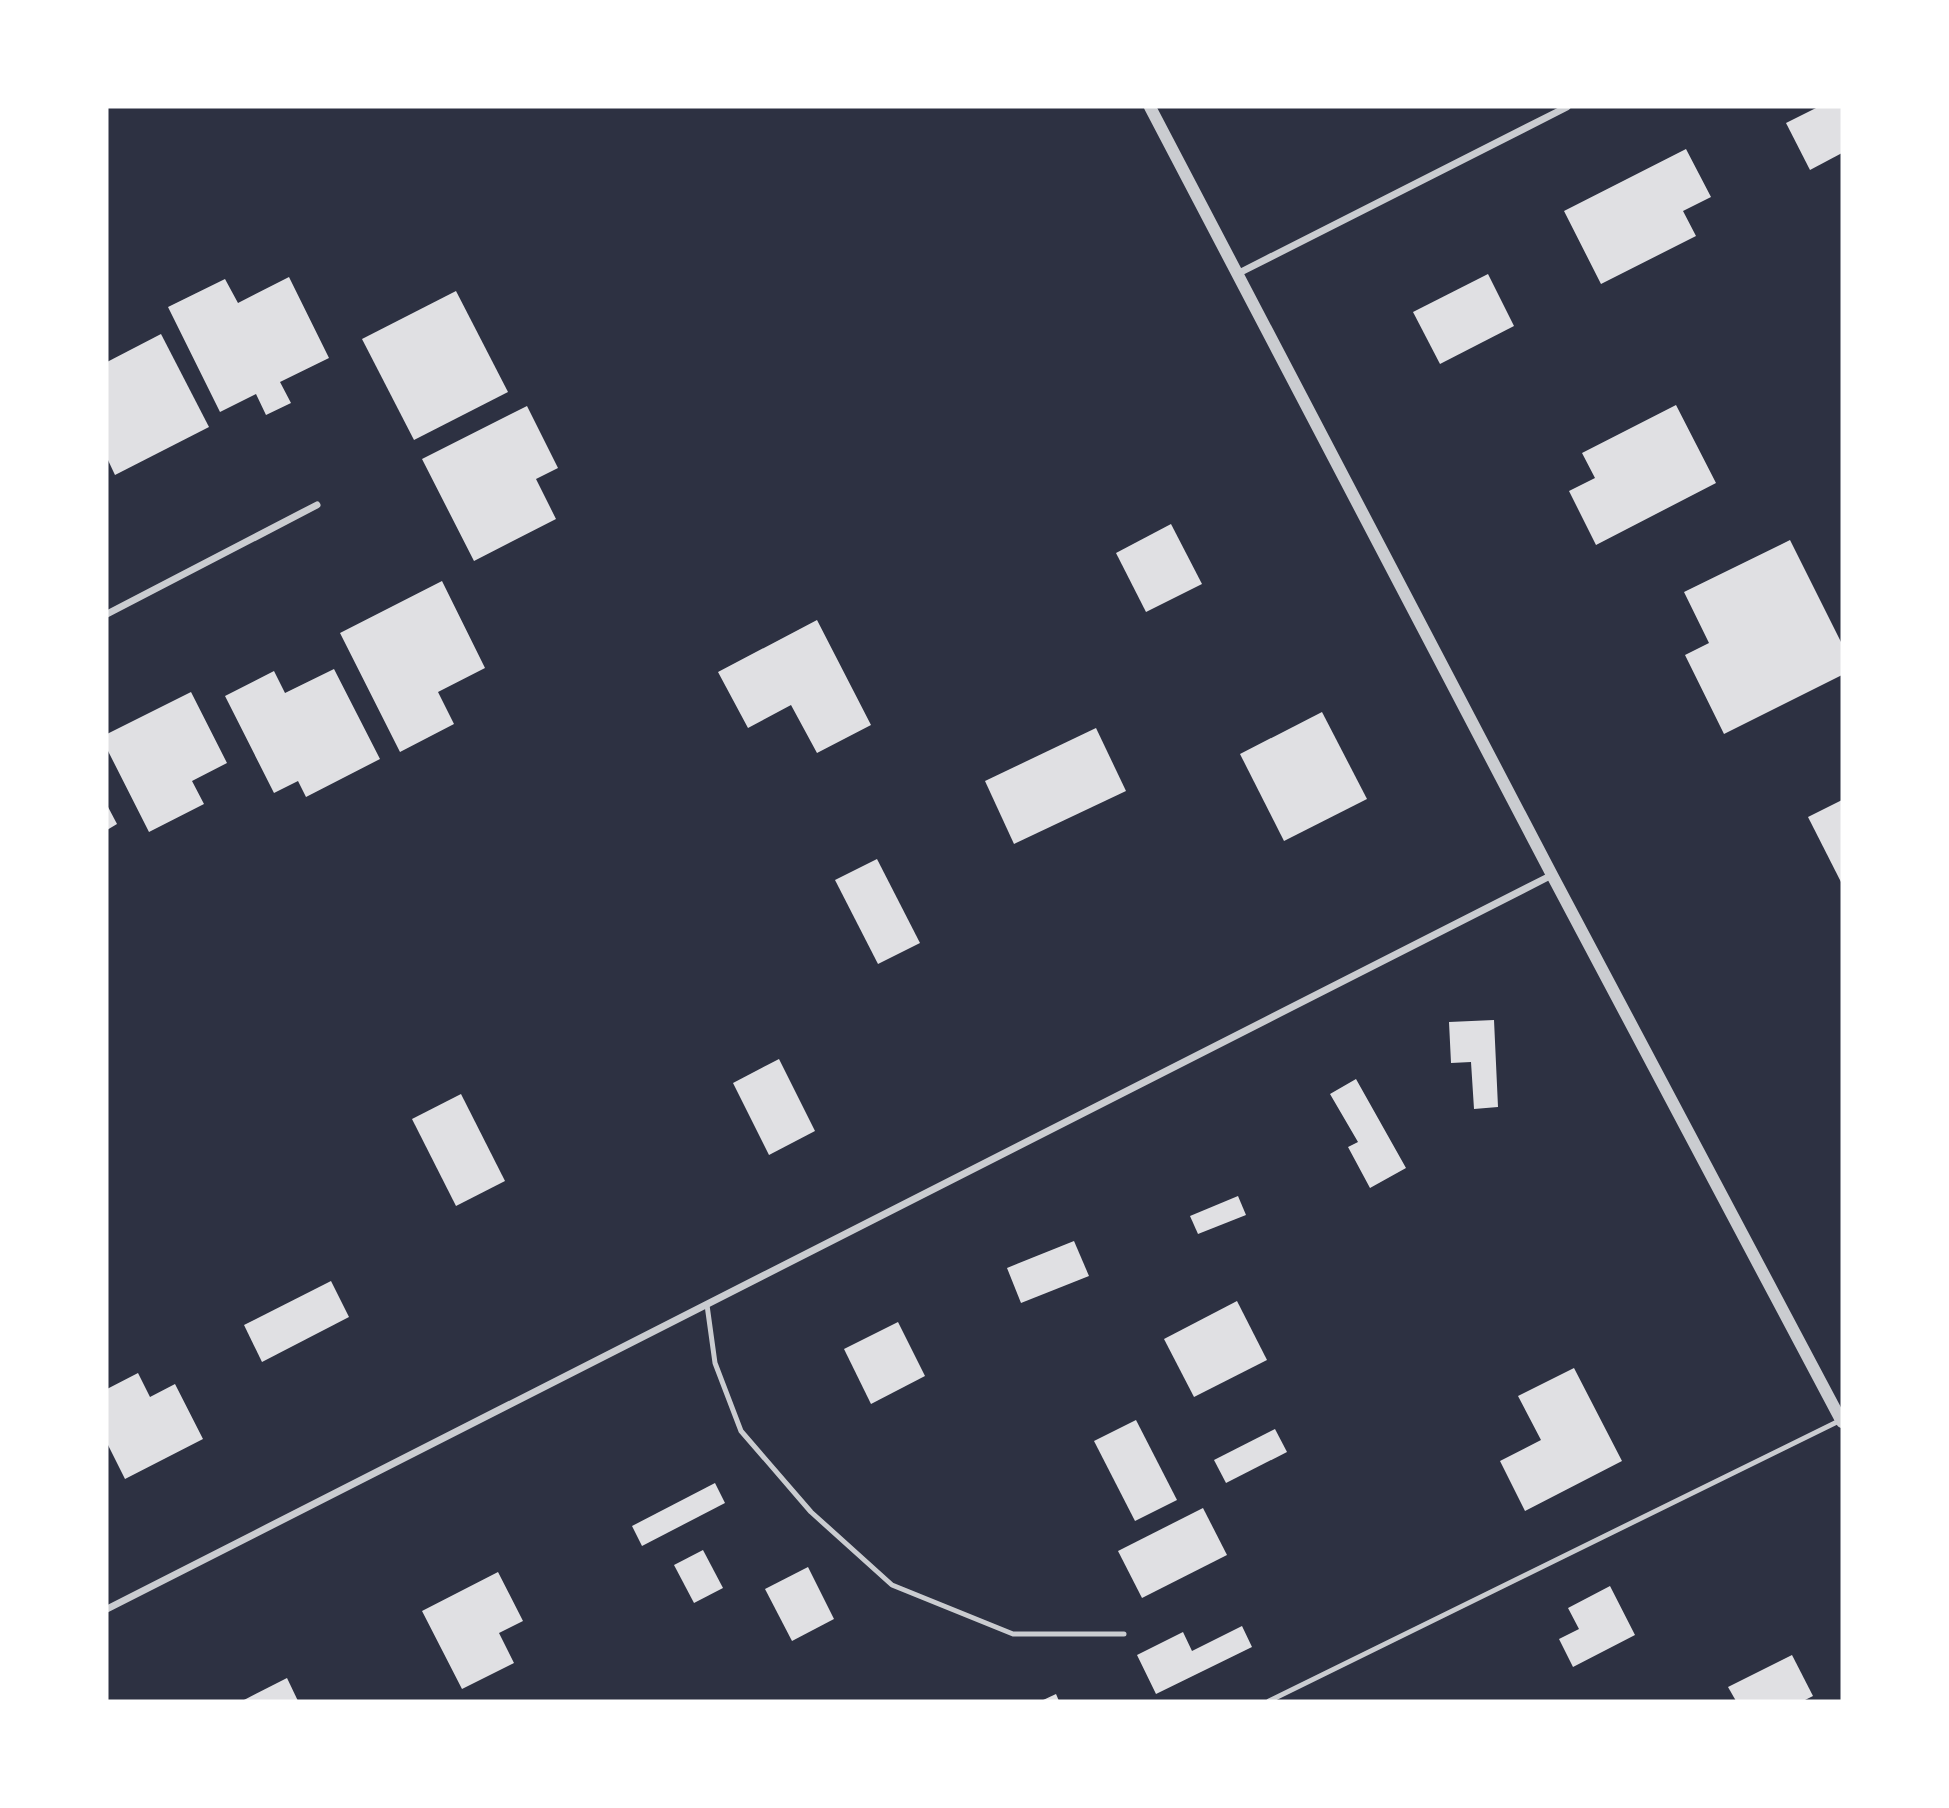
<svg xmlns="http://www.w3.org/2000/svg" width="1949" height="1808" viewBox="0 0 1949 1808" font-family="Inter,sans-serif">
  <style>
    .building { fill: #e0e0e3 }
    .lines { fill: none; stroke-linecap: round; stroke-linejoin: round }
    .service { stroke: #caccd0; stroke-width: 5 }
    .minor { stroke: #caccd0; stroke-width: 7 }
    .tertiary { stroke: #caccd0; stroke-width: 12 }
  </style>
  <rect width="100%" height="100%" fill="#2d3142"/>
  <g class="building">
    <path d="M1818,107H1842V153L1810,170L1786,123Z"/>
    <path d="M1686,149L1711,197L1683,211L1696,236L1601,284L1564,211Z"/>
    <path d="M1488,274L1514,326L1440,364L1413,312Z"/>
    <path d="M289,277L329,358L280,382L291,403L266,415L256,394L220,412L168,307L225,279L238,303Z"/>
    <path d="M456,291L508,392L414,440L362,339Z"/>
    <path d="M161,334L209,427L115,475L107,458V362Z"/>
    <path d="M1676,405L1716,483L1596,545L1569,491L1595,478L1582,453Z"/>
    <path d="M527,406L558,468L536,479L556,519L474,561L422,459Z"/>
    <path d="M1171,524L1202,584L1146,612L1116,553Z"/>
    <path d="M1790,540L1842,644V675L1724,734L1685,655L1709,643L1684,592Z"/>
    <path d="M442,581L485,668L438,692L454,724L400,752L340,633Z"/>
    <path d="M817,620L871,725L817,753L791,705L748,728L718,672Z"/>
    <path d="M334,669L380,759L306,797L298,781L274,793L225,696L274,671L285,693Z"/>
    <path d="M191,692L227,763L192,781L204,804L149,832L107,749V734Z"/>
    <path d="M1322,712L1367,799L1284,841L1240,754Z"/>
    <path d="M1096,728L1126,791L1014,844L985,781Z"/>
    <path d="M1842,800V884L1808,817Z"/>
    <path d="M107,805L117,824L107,830Z"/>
    <path d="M877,859L920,943L878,964L835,880Z"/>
    <path d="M1494,1020L1498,1107L1474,1109L1471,1062L1451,1063L1449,1022Z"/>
    <path d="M779,1059L815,1131L769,1155L733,1083Z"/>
    <path d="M1356,1079L1406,1168L1370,1188L1348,1147L1358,1142L1330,1094Z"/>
    <path d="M461,1094L505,1181L456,1206L412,1119Z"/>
    <path d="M1238,1196L1246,1215L1198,1234L1190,1216Z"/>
    <path d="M1074,1241L1089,1276L1021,1303L1007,1268Z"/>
    <path d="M331,1281L349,1317L262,1362L244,1325Z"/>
    <path d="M1237,1301L1267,1360L1194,1397L1164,1339Z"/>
    <path d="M898,1322L925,1376L871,1404L844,1349Z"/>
    <path d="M1574,1368L1622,1461L1525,1511L1500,1461L1541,1440L1518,1396Z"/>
    <path d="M138,1373L150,1397L175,1384L203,1439L125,1479L107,1443V1389Z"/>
    <path d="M1136,1420L1177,1500L1135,1521L1094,1441Z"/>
    <path d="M1275,1429L1287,1452L1226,1483L1214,1460Z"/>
    <path d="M715,1483L725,1503L642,1546L632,1526Z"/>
    <path d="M1203,1508L1227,1555L1142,1598L1118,1551Z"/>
    <path d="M703,1550L723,1588L694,1603L674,1565Z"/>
    <path d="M808,1567L834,1619L792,1641L765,1589Z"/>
    <path d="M498,1572L523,1621L499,1633L514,1663L462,1689L422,1611Z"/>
    <path d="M1610,1586L1635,1635L1573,1667L1559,1639L1579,1629L1568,1608Z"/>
    <path d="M1242,1626L1252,1647L1156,1694L1137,1655L1183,1632L1192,1651Z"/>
    <path d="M1792,1655L1813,1696L1803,1701H1736L1728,1687Z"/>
    <path d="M287,1678L298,1701H242Z"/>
    <path d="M1056,1694L1059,1701H1041Z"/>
  </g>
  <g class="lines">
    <g class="service">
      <path d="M707,1305L715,1363L741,1431L811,1512L892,1585L1013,1634H1124"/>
      <path d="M1269,1701L1841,1420"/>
    </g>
    <g class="minor">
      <path d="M1237,274L1567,107"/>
      <path d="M107,614L317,505"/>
      <path d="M107,1609L1552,875"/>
    </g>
    <path class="tertiary" d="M1150,107L1552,875L1842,1422"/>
  </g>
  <rect width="1949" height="1808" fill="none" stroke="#ffffff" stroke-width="217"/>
</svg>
